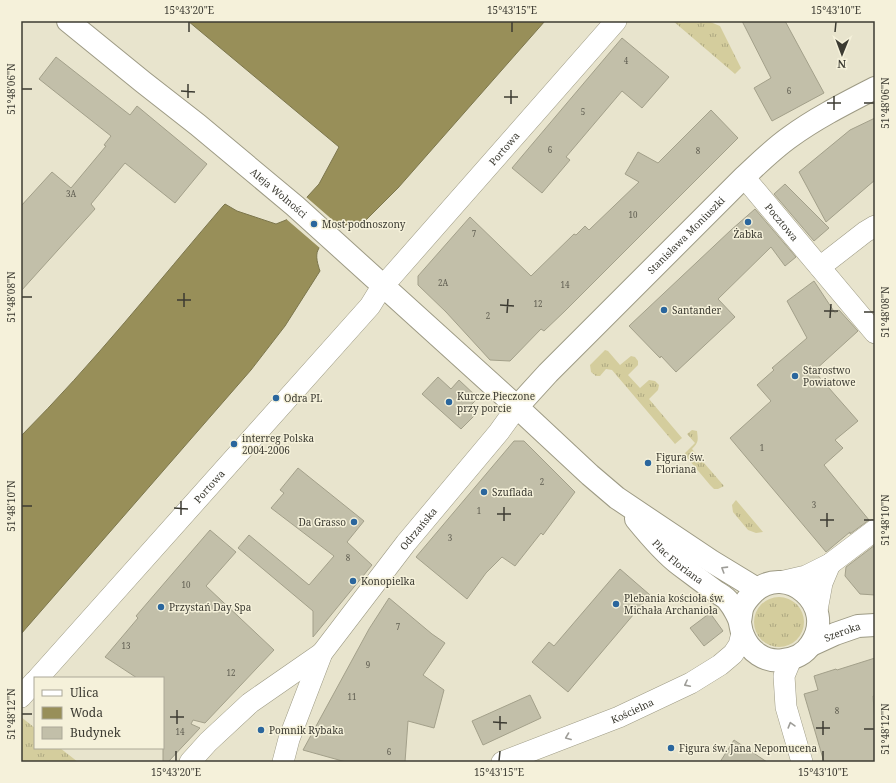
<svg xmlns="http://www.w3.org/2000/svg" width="896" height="783" viewBox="0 0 896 783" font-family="'Noto Serif',serif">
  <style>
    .grass { fill: url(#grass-tufts) }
    .water { fill: #988f59; stroke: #7c764d }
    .pier { fill: #e8e4cd }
    .building { fill: #c2bfa9; stroke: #a3a08a }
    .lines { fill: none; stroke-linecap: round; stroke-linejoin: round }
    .street-casing { stroke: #9d9a84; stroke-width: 22 }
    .secondary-casing { stroke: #9d9a84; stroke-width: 24 }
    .street { stroke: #fff; stroke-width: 21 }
    .secondary { stroke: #fff; stroke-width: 22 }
    .oneway { stroke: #9e9d98 }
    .ticks { fill: none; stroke: #3c3b32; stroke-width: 1.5 }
    .poi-dot { fill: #2a669d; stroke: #f5f1da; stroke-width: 1.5 }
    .labels { text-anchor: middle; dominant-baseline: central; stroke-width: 3; stroke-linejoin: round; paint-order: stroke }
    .number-label { font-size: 8px; fill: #5e5c50 }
    .street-label { font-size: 10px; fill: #3c3b32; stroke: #f5f1da }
    .poi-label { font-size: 10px; fill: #3c3b32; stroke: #f5f1da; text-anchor: start }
    .neatline { fill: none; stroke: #3c3b32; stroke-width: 1.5 }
    .ticks-label { font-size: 10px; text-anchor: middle; fill: #3c3b32 }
  </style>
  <defs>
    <pattern id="grass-tufts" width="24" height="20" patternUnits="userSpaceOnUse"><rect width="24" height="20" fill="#d4cd9d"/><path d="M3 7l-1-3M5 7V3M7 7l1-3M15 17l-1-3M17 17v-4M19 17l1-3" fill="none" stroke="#ada881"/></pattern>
  </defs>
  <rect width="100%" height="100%" fill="#e8e4cd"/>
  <g class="grass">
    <path d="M673,21H708L720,26L741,68L735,74Z"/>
    <path d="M605,350L608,351L620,365L631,356L635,357L638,361V365L628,375L640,388L649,380L655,381L659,385L658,390L649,399L682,438L675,444L612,370L606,369L600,376H596L591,372L590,365Z"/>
    <path d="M692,430L697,431C698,440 699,442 692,449L724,486L718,489H714L710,485L684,454L695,443L687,434Z"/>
    <path d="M736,500L763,532L756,533L748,530L733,512L732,505Z"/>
    <circle cx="779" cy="622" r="25"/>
    <path d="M21,717L35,728V748H60L78,762H21Z"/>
  </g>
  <path class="water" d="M188,21H545L398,188L365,221L363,222C361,222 359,221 357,221C347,221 322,240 318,250C315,256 318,265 320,271L285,326L251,370L21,634V436C93,364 157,283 223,206L225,204L237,211L276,224L286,220L319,184L339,147Z"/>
  <path class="pier" d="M305,196L343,229L331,236L321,249L285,218Z"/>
  <g class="building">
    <path d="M742,21H785L824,93L772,121L754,88L771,78Z"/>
    <path d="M622,38L669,77L642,108L622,91L566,157L570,160L542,193L512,168Z"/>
    <path d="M56,57L130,115L137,106L207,164L175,203L125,163L91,204L95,209L21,291V206L52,172L71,188L106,146L104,145L111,136L39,79Z"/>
    <path d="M711,110L738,138L565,311L544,331L541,329L510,361L490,360L446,312L418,285V276L470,217L531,276L574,234L576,235L585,226L589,230L639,182L625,174L638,152L658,163Z"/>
    <path d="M875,118V180L826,222L799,172L850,130Z"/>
    <path d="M785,184L829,228L814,241L774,194Z"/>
    <path d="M755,209L796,257L785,266L771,247L718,299L735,317L676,372L661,356L660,358L629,326L731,230Z"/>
    <path d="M814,281L835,313L839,310L858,331L814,371L858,421L835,440L843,448L824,465L869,520L850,534V532L826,552L730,438L771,401L757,385L774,370L772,368L807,338L787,301Z"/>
    <path d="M438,377L451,389L459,380L478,398L470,406L477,413L461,429L422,394Z"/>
    <path d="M514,441H524L575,492L543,535L541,533L515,566L502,557L486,573L467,599L416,557Z"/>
    <path d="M298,468L364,521L347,542L372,565L313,637V611L238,548L249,535L309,585L334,556L271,508L284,493L280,490Z"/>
    <path d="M210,530L236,552L206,586L274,650L205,723L193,720L191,724L200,728L168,762H163V678H137L105,657L138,618L136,616Z"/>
    <path d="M875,545V595L860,594L845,576L846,567Z"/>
    <path d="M620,569L650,595L568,692L532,662L549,642L554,646Z"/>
    <path d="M389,598L432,634L445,643L423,675L444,690L434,728L408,721L405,762H346L303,750L369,629Z"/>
    <path d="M710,613L723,631L704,646L690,628Z"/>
    <path d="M875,658V696H873L875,722V762H824L804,694L818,690L814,676L836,669L837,670Z"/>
    <path d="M530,695L541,718L483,745L472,721Z"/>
    <path d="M734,740L767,762H720Z"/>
  </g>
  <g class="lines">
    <g class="street-casing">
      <g id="street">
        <path id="s1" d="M744,177L875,333"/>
        <path d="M820,267L865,232L875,226"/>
        <path id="s2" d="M391,277L616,21"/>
        <path d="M780,582L806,576L830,564L875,530"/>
        <path d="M817,610L822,583L830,564"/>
        <path d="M791,659L784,676L786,707L802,762"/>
        <path id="s3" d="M38,678L370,306L378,293"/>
        <path d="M21,697L35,681"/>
        <path d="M190,762L208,742L250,703L322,653"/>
        <path id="s4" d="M283,762L289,739L322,653L406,543L499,432L517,407"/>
        <path id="s5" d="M502,762L619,717L691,683L720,665L733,654L739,645L742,633"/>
      </g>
    </g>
    <g class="secondary-casing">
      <g id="secondary">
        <path id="s6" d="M68,21L143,82L198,125L295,206L517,407L590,475L617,498L711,561L757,589"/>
        <path id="s7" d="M517,407L548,373L744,177C759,163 773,149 790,137C816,118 846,103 875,88"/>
        <path id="s8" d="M636,519C649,535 664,553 680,565C692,574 703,582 715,591C719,594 726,597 729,602C733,607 739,617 740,623C741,627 741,631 743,635C749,651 765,663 783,660C794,659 805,654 811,644C837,605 786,562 754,592C749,597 744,602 742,609C741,613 741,617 740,621"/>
        <path id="s9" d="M811,645L835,634L858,626L875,625"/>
      </g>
    </g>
    <use href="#street" class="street"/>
    <use href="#secondary" class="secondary"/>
  </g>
  <defs><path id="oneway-chevron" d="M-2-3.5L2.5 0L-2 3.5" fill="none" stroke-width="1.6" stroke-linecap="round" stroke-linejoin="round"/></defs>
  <g class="oneway">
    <use href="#oneway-chevron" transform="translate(724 569) rotate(-148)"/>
    <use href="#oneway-chevron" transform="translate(687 684) rotate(153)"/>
    <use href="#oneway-chevron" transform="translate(791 725) rotate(-106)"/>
    <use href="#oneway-chevron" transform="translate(568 737) rotate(159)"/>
  </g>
  <path class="ticks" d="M189,32V22M512,32V22M835,32L836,22M22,89H32M181,91L195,92M504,97H518M188,98V84M827,103H841M864,103H874M511,104V90M834,110V96M22,297H32M177,300H191M500,305L514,306M184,307V293M824,311H838M864,312H874M507,313L508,299M830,318L831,304M22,506H32M174,508L188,509M497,514H511M181,515V501M820,520H834M864,520H874M504,521V507M827,527V513M22,714H32M170,717H184M493,722L507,723M177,724V710M816,728H830M864,729H874M500,730V716M823,735V721M176,761V751M499,761L500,751M823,761V751"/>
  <g class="poi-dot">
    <circle cx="748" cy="222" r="4"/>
    <circle cx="314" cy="224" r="4"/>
    <circle cx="664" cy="310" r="4"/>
    <circle cx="795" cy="376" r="4"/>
    <circle cx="276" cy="398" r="4"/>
    <circle cx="449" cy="402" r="4"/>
    <circle cx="234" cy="444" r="4"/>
    <circle cx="648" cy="463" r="4"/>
    <circle cx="484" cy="492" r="4"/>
    <circle cx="354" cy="522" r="4"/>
    <circle cx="353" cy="581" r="4"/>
    <circle cx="616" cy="604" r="4"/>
    <circle cx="161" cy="607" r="4"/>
    <circle cx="261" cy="730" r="4"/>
    <circle cx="671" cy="748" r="4"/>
  </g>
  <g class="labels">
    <g class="number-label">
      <text x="626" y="60">4</text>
      <text x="789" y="90">6</text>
      <text x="583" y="111">5</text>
      <text x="550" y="149">6</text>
      <text x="698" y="150">8</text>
      <text x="71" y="193">3A</text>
      <text x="633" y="214">10</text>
      <text x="474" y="233">7</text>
      <text x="443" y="282">2A</text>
      <text x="565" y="284">14</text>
      <text x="538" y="303">12</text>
      <text x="488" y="315">2</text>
      <text x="762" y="447">1</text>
      <text x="542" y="481">2</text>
      <text x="814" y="504">3</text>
      <text x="479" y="510">1</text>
      <text x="450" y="537">3</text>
      <text x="348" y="557">8</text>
      <text x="186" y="584">10</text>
      <text x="398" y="626">7</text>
      <text x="126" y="645">13</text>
      <text x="368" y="664">9</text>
      <text x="231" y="672">12</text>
      <text x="352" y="696">11</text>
      <text x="837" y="710">8</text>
      <text x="180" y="731">14</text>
      <text x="389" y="751">6</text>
    </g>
    <g class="street-label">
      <text stroke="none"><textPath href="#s2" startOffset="171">Portowa</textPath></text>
      <text stroke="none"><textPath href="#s6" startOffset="272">Aleja Wolności</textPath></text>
      <text stroke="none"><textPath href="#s1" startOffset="59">Pocztowa</textPath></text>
      <text stroke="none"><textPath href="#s7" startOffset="241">Stanisława Moniuszki</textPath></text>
      <text stroke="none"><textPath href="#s3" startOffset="257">Portowa</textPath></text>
      <text stroke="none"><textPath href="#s4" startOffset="273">Odrzańska</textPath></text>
      <text stroke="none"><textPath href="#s8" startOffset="60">Plac Floriana</textPath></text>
      <text stroke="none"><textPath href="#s9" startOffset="34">Szeroka</textPath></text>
      <text stroke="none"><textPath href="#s5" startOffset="140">Kościelna</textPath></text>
    </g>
    <g class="poi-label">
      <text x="322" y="224">Most podnoszony</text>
      <text x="748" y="234" text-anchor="middle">Żabka</text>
      <text x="672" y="310">Santander</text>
      <text x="803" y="370">Starostwo<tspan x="803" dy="12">Powiatowe</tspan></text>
      <text x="457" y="396">Kurcze Pieczone<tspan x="457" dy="12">przy porcie</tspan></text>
      <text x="284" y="398">Odra PL</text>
      <text x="242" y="438">interreg Polska<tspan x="242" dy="12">2004-2006</tspan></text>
      <text x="656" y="457">Figura św.<tspan x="656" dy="12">Floriana</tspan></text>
      <text x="492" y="492">Szuflada</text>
      <text x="346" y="522" text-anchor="end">Da Grasso</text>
      <text x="361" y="581">Konopielka</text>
      <text x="624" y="598">Plebania kościoła św.<tspan x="624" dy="12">Michała Archanioła</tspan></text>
      <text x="169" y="607">Przystań Day Spa</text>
      <text x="269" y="730">Pomnik Rybaka</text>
      <text x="679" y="748">Figura św. Jana Nepomucena</text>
    </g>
  </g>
  <rect width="896" height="783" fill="none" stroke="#f5f1da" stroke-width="44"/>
  <rect x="34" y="677" width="130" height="72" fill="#f5f1da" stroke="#aba897"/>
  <rect x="42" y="690" width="20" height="6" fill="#ffffff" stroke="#aba897"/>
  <text x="70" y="697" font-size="12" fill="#3c3b32">Ulica</text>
  <rect x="42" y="707" width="20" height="12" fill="#988f59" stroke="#aba897"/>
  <text x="70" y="717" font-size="12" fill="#3c3b32">Woda</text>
  <rect x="42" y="727" width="20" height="12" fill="#c2bfa9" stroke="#aba897"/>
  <text x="70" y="737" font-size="12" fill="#3c3b32">Budynek</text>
  <g transform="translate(842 54) rotate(181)" stroke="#f5f1da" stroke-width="3" paint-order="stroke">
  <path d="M0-3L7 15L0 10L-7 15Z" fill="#3c3b32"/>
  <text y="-6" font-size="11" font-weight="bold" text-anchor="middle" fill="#3c3b32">N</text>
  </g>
  <rect x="22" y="22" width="852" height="739" class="neatline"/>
  <g class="ticks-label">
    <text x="189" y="14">15°43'20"E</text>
    <text x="512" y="14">15°43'15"E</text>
    <text x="836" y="14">15°43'10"E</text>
    <text transform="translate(11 89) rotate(-90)" y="4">51°48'06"N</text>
    <text transform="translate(885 103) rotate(-90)" y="4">51°48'06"N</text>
    <text transform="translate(11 297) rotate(-90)" y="4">51°48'08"N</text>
    <text transform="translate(885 312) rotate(-90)" y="4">51°48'08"N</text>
    <text transform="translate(11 506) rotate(-90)" y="4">51°48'10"N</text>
    <text transform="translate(885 520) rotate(-90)" y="4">51°48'10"N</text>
    <text transform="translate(11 714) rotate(-90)" y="4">51°48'12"N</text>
    <text transform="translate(885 729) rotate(-90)" y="4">51°48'12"N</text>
    <text x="176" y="776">15°43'20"E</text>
    <text x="499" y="776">15°43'15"E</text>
    <text x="823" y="776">15°43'10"E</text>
  </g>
</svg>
